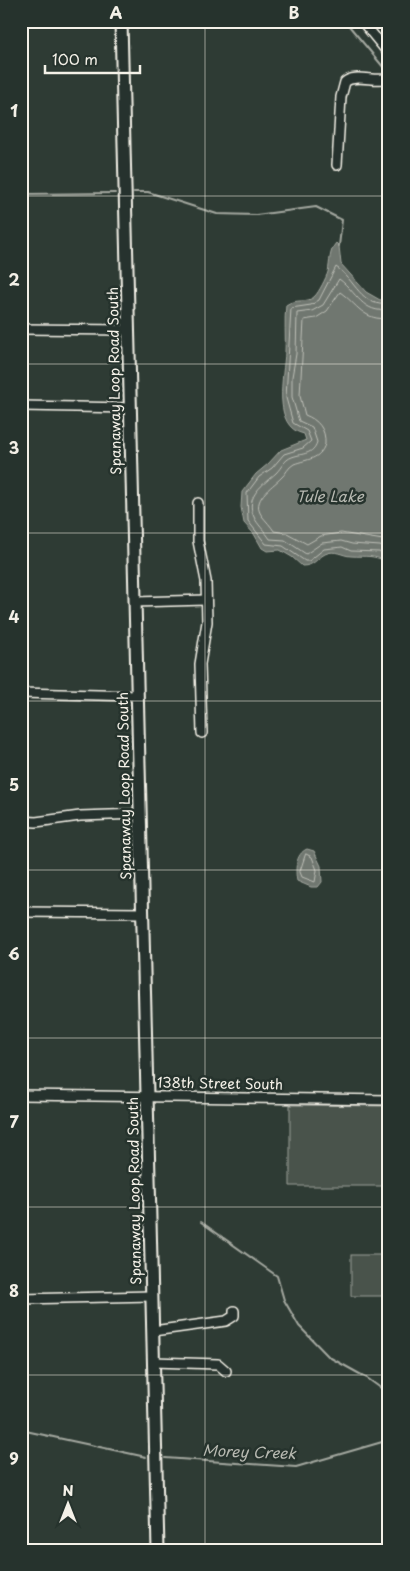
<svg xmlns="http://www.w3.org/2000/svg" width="410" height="1571" viewBox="0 0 410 1571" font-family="'Playpen Sans',sans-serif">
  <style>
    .built { fill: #3c4841 }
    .green { fill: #48524c; stroke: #9ea29a }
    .water { fill: #6f7770; stroke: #a4a8a0 }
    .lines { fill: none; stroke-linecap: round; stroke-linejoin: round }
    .shore { stroke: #bfc0b8; stroke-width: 1 }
    .stream { stroke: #a4a8a0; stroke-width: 2 }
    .minor-casing { stroke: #f4f1e8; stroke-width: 12 }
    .major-casing { stroke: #f4f1e8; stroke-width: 15 }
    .minor { stroke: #26332d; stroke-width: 9 }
    .major { stroke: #26332d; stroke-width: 11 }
    .grid { fill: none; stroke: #f4f1e8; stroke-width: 1; stroke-opacity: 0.55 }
    .labels { text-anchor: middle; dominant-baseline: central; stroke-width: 5; stroke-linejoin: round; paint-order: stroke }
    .street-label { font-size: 14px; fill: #f4f1e8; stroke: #26332d }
    .water-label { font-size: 15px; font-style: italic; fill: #b8bab2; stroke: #26332d }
    .neatline { fill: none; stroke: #f4f1e8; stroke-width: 2 }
    .grid-label { font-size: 16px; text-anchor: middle; font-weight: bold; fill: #f4f1e8 }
  </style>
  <rect width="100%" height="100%" fill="#2e3b34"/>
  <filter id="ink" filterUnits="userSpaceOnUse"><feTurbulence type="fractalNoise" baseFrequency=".02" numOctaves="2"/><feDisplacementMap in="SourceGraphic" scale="10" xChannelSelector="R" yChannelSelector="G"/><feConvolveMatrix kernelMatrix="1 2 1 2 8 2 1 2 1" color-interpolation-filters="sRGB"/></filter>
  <g filter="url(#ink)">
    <path class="built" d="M374,21H389V39Z"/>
    <g class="green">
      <path d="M290,1105L389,1106V1186H290Z"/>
      <rect x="351" y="1255" width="38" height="41"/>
    </g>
    <g class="water">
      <path d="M336,243L339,246L341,264L366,292L380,300L389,299V563C373,554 367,557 351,556C343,556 335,549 325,554C316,559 314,566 302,566L292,557L280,550L267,551L262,548L254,534L244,523L241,507L242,492L256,474L268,464L281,450L306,440L304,434C271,427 284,375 285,352C286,336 284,321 286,305C295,298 308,304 315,296C319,292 326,278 328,272C330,262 329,251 336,243Z"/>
      <path d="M307,849L314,851L321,866L322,882L318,887H311L297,881C295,871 295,854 307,849Z"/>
    </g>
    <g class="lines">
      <g class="shore">
        <path d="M389,304C361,308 355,279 336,267L319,300L311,305L291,308L286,398L293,423L307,431L311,441L303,448L284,454L272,468L259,477L247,493L248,521L266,544L283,546L305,561H309L324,549L342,547L351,551L379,552L389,557"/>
        <path d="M389,310C362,314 357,292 339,279L323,305L312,311L297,313L296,354L292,377V397L299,421L312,427L317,442C313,455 303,453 292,457C284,460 282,467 276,473C264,484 244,496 254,517C257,524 265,531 270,539L285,540L306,554L322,543L341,541L352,544L380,546L389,550"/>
        <path d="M389,318C364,322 357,304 340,292L327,311L316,318L304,320L300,396L305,415C318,420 326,429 325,444C320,460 307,459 294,464C288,467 286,474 281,478C272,487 250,500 262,516C266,521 271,526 274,531L287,533L307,544L321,536L341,533L389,541"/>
        <path d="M306,854L312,857L317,870L315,882L302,877L300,872Z"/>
      </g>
      <g class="stream">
        <path d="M345,21L389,74"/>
        <path d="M21,186L24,194L115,193"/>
        <path d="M134,192H148L217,214L256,215L316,207L342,220L339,246"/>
        <path d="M201,1222L277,1276L284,1300L299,1326L329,1357L367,1378L389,1394"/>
        <path d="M21,1430L146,1457"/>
        <path d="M165,1458L296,1467L389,1440"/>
      </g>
      <g class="minor-casing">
        <g id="minor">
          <path d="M362,21L389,54"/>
          <path d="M337,165L341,97L345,82C355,73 376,83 389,78"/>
          <path d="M21,329L128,330"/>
          <path d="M21,406L130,408"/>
          <path d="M198,503V541L206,581L207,622L200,664L202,733"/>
          <path d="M135,602L206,600"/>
          <path d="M21,693L137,696"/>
          <path d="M21,821L36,822L80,816L140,814"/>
          <path d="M21,912L142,913"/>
          <path d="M21,1095L389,1100"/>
          <path d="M21,1299L152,1296"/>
          <path d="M153,1331L226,1321L234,1316V1311"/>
          <path d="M153,1362L218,1364L226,1371"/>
        </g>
      </g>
      <g class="major-casing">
        <path id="major" d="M121,21L158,1550"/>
      </g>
      <use href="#minor" class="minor"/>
      <use href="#major" class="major"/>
    </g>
  </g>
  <path class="grid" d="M205,21V1550M21,196H389M21,364H389M21,533H389M21,701H389M21,870H389M21,1038H389M21,1207H389M21,1375H389"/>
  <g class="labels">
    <g class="street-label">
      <text transform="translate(114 381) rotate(-91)">Spanaway Loop Road South</text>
      <text transform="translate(124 786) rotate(-91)">Spanaway Loop Road South</text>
      <text transform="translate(220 1083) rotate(1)">138th Street South</text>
      <text transform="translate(134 1191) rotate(-91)">Spanaway Loop Road South</text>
    </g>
    <g class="water-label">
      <text x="330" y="495">Tule Lake</text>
      <text transform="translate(249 1451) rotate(2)">Morey Creek</text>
    </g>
  </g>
  <rect width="410" height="1571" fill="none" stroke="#26332d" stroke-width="55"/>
  <g transform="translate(68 1504)" stroke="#26332d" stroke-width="4" paint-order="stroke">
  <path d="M0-4L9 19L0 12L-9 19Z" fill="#f4f1e8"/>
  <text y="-8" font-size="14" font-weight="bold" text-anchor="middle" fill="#f4f1e8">N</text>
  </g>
  <path d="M45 65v8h95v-8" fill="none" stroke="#f4f1e8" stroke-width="2.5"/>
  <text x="52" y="65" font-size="15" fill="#f4f1e8" stroke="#26332d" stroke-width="4" paint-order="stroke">100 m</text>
  <rect x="28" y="28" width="354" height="1516" class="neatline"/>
  <g class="grid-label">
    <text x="116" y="19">A</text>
    <text x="294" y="19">B</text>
    <text x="14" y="117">1</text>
    <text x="14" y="286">2</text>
    <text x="14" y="454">3</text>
    <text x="14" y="623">4</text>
    <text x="14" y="791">5</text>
    <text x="14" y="960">6</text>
    <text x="14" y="1128">7</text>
    <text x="14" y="1297">8</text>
    <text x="14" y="1465">9</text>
  </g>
</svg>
